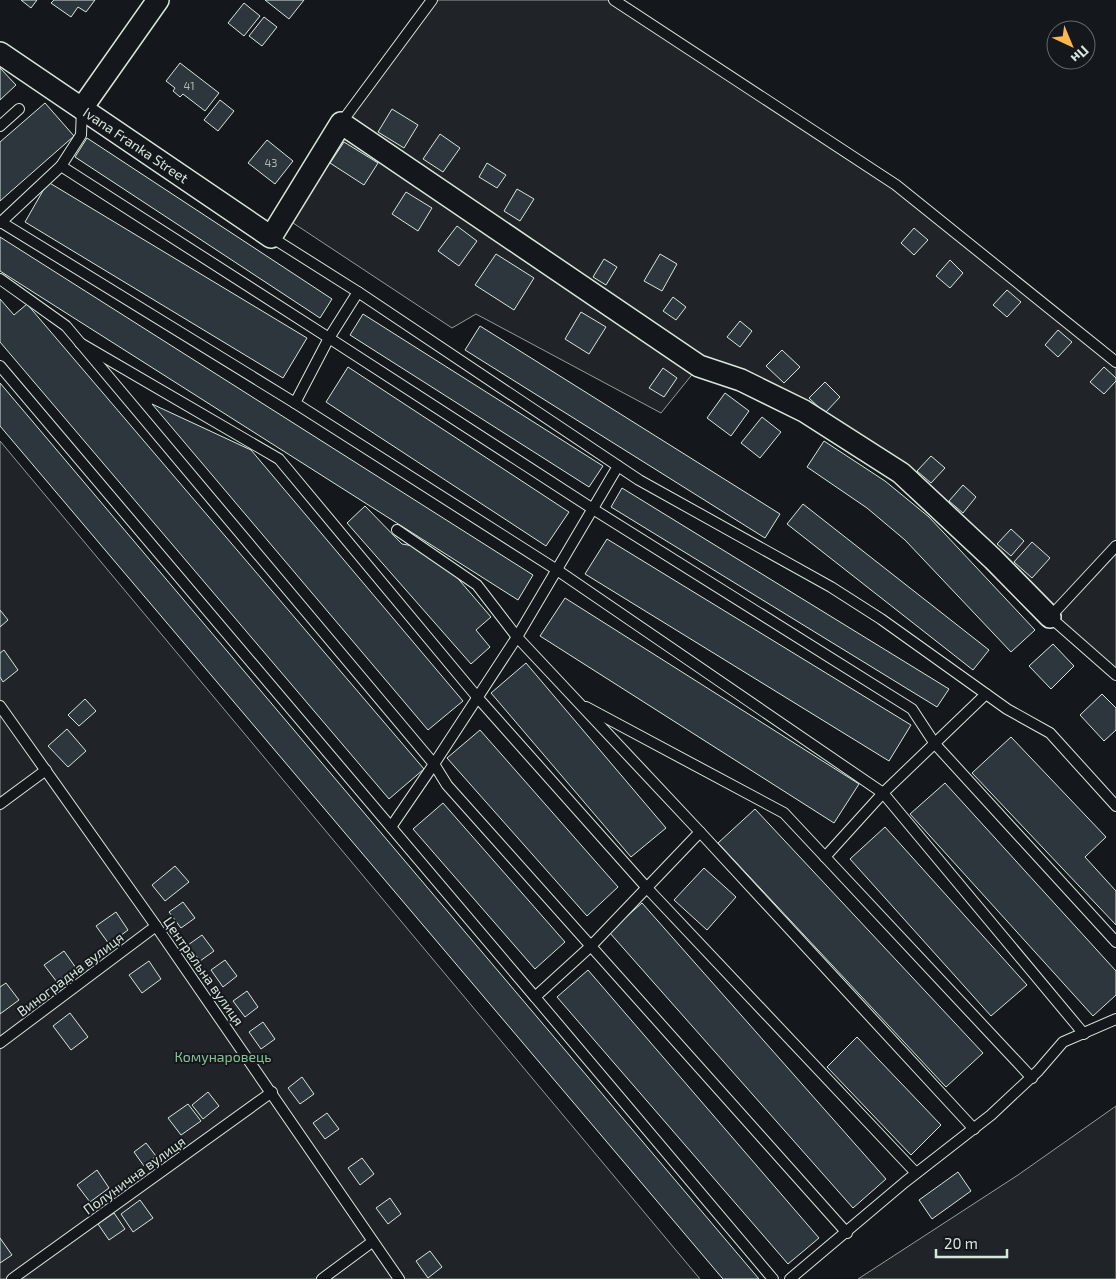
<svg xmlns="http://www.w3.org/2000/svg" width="1116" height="1279" viewBox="0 0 1116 1279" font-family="'Exo 2',sans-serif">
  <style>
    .green { fill: #202428; stroke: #939e99 }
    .building { fill: #2c363c; stroke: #d8e6dc }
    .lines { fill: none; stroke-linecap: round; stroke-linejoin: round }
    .lane-casing { stroke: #d8e6dc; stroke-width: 12 }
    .street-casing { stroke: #d8e6dc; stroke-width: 24 }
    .lane { stroke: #14181c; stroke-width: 10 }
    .street { stroke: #14181c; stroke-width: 21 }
    .labels { text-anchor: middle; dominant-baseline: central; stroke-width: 4; stroke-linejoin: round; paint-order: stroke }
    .number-label { font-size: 11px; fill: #adbab4 }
    .street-label { font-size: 14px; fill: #d8e6dc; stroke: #14181c }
    .park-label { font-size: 14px; fill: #8ac095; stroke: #14181c }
  </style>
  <rect width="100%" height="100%" fill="#14181c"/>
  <g class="green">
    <path d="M432,0H614L896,185L1116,362V677L901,473L699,366L661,413L476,314L452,328L284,217L341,123Z"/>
    <path d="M0,441L700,1279H0Z"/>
    <path d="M1116,1106V1279H858L1018,1175Z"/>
  </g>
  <g class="building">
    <path d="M21,0H37L31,8Z"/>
    <path d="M54,0H95L86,12L78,7L71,17L51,3Z"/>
    <path d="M265,0H304L289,19Z"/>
    <path d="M244,3L260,16L244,36L228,23Z"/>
    <path d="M264,17L277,27L262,46L249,36Z"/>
    <path d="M180,63L219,93L205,111L183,94L180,97L173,91L175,88L166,81Z"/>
    <path d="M0,68L16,85L0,100Z"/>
    <path d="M220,100L234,111L218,131L204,120Z"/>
    <path d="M45,103L74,136L0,201V142Z"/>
    <path d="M392,109L418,125L404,148L378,132Z"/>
    <path d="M440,134L460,148L443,172L423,159Z"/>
    <path d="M87,138L332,299L320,318L75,157Z"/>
    <path d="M267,140L293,161L275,184L248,163Z"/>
    <path d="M344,142L378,163L364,185L330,163Z"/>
    <path d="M487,163L506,175L497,188L479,177Z"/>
    <path d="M48,182L307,338L283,378L25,222Z"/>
    <path d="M517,189L534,199L520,221L504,211Z"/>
    <path d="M406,192L432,208L418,231L392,214Z"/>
    <path d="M457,226L477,241L459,266L438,251Z"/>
    <path d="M914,228L928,240L914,255L901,243Z"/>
    <path d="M0,237L533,575L518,600L0,271Z"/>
    <path d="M496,254L534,278L514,310L475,285Z"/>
    <path d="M660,254L677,264L662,291L644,281Z"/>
    <path d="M604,259L617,267L606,285L593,277Z"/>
    <path d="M950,260L963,273L950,288L936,276Z"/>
    <path d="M1007,290L1021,302L1007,317L993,305Z"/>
    <path d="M673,297L686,307L676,320L663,311Z"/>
    <path d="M0,299L14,315L27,304L424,769L389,799L0,342Z"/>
    <path d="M581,312L606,327L589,354L565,339Z"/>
    <path d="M363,314L603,466L589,487L350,335Z"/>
    <path d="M740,321L752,331L740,347L727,337Z"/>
    <path d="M480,326L780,514L765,538L465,350Z"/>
    <path d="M1058,330L1072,342L1058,357L1045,345Z"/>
    <path d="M782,350L800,367L784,383L766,366Z"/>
    <path d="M348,367L569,512L546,546L326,402Z"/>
    <path d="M1104,367L1116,378V381L1104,394L1090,382Z"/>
    <path d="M663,368L677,378L664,397L649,388Z"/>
    <path d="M825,382L840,397L825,413L809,398Z"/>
    <path d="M0,383L759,1279H723L0,426Z"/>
    <path d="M725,393L749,411L731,436L707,418Z"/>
    <path d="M152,404L251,450L463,701L428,730Z"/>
    <path d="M762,417L781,432L760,458L741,443Z"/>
    <path d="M824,441L885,481L929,517L1035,630L1011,652L905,540L867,508L807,467Z"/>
    <path d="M931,456L945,468L931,483L917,471Z"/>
    <path d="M963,485L976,497L963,513L949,501Z"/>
    <path d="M622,488L949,689L937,707L611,507Z"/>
    <path d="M803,504L989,650L973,670L787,524Z"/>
    <path d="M365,506L402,544L419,547L448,567L491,617L476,630L490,647L471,664L347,523Z"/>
    <path d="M1011,529L1024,541L1011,556L997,544Z"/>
    <path d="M607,539L911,725L889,761L585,574Z"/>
    <path d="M1032,542L1050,558L1032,578L1014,562Z"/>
    <path d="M565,598L859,784L834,823L540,636Z"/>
    <path d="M0,610L8,620L0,627Z"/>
    <path d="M1053,644L1074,666L1051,689L1029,666Z"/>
    <path d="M4,650L18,670L3,682L0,677V653Z"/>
    <path d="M526,663L666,828L631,857L491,693Z"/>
    <path d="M1102,694L1116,708V730L1104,741L1080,715Z"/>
    <path d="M85,699L96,711L79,726L68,715Z"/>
    <path d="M67,729L86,751L68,767L48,746Z"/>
    <path d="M480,730L618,887L587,916L447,758Z"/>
    <path d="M1011,737L1106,837L1085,857L1116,891V925L972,773Z"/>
    <path d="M945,783L1116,971V995L1093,1016L910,814Z"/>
    <path d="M443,803L565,942L535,969L413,829Z"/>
    <path d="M755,809L983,1053L946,1087L718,843Z"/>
    <path d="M885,827L1027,985L991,1016L850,859Z"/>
    <path d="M175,866L189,882L165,901L152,885Z"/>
    <path d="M704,868L736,897L707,930L674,900Z"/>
    <path d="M183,902L195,918L181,928L169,912Z"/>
    <path d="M642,903L886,1179L853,1208L609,932Z"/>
    <path d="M116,912L128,930L109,944L96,926Z"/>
    <path d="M202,935L214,951L200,961L188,945Z"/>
    <path d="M64,951L76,968L57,982L44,965Z"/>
    <path d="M225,960L237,976L223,987L211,970Z"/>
    <path d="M149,961L161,979L142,993L129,975Z"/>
    <path d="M588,970L819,1238L788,1264L557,997Z"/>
    <path d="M6,983L19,1000L0,1014V987Z"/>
    <path d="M247,991L258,1007L245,1017L233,1001Z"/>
    <path d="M70,1013L88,1037L71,1050L53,1026Z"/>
    <path d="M263,1022L275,1039L261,1049L249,1032Z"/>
    <path d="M857,1037L941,1125L911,1155L827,1067Z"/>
    <path d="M302,1077L314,1094L300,1104L288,1088Z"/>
    <path d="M208,1092L219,1106L203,1119L192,1105Z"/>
    <path d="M188,1104L201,1121L181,1135L168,1118Z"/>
    <path d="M327,1113L339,1129L325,1139L313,1123Z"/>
    <path d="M146,1143L156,1156L144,1166L134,1152Z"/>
    <path d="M362,1158L374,1174L360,1185L348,1168Z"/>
    <path d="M97,1170L109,1188L90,1202L77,1185Z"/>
    <path d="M958,1172L971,1191L932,1219L919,1200Z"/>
    <path d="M390,1198L401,1214L388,1224L376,1208Z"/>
    <path d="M140,1200L153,1218L133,1232L121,1214Z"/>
    <path d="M114,1213L125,1229L109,1240L98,1224Z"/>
    <path d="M0,1238L12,1255L0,1263Z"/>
    <path d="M430,1251L442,1267L428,1278L416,1261Z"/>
  </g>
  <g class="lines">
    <g class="lane-casing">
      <g id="lane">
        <path d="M614,0L896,185L1116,362"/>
        <path d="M341,123L432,0"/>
        <path d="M0,126L19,109"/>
        <path d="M61,166L81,135L82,108"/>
        <path d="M1,222L295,403"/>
        <path d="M0,223L61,166L329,338L358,292"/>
        <path d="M271,237L358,292L639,480L831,587L881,619L1007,709L1050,733L1116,806"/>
        <path d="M0,279L66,326L434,764L391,827"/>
        <path d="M80,343L279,459L478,698L647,888L916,1173"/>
        <path d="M0,366L535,997"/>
        <path d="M618,466L517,637L434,764L447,785L847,1233"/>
        <path d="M397,530L477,585L517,637L700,832L591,946L535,997L773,1279"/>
        <path d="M1116,546L1050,617L1116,675"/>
        <path d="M0,706L156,926L399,1279"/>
        <path d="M586,707L784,813L1032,1078"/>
        <path d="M0,804L46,770"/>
        <path d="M700,832L974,1129"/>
        <path d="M825,857L883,793L986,694"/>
        <path d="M1084,1034L883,793L557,570L295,403L329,338L593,509L912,709L935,744L1116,942"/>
        <path d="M0,1043L156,926"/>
        <path d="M12,1279L272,1092"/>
        <path d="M322,1279L372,1242"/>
        <path d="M790,1279L905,1182L991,1115L1038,1071L1063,1042L1116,1019"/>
      </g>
    </g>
    <g class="street-casing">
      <g id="street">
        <path d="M0,53L271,237L341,123L699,366L741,380L804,411L901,473L993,559L1050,617"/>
        <path d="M82,108L158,0"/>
      </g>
    </g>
    <use href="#lane" class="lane"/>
    <use href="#street" class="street"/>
  </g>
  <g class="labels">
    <g class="number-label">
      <text x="189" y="85">41</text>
      <text x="271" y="162">43</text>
    </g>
    <g class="street-label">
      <text transform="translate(136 145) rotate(34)">Ivana Franka Street</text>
      <text transform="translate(204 971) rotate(55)">Центральна вулиця</text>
      <text transform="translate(70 974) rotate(-37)">Виноградна вулиця</text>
      <text transform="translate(134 1175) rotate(-36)">Полунична вулиця</text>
    </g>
    <g class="park-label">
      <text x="223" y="1056">Комунаровець</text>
    </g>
  </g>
  <g transform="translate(1071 45) rotate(136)"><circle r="24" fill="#14181c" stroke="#626a69"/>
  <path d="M0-4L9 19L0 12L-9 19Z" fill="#ffb74d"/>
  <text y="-8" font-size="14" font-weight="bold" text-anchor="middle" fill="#d8e6dc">Пн</text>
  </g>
  <path d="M936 1249v8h71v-8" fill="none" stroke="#d8e6dc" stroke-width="2.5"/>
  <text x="944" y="1249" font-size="15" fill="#d8e6dc" stroke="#14181c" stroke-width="4" paint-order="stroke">20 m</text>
</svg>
